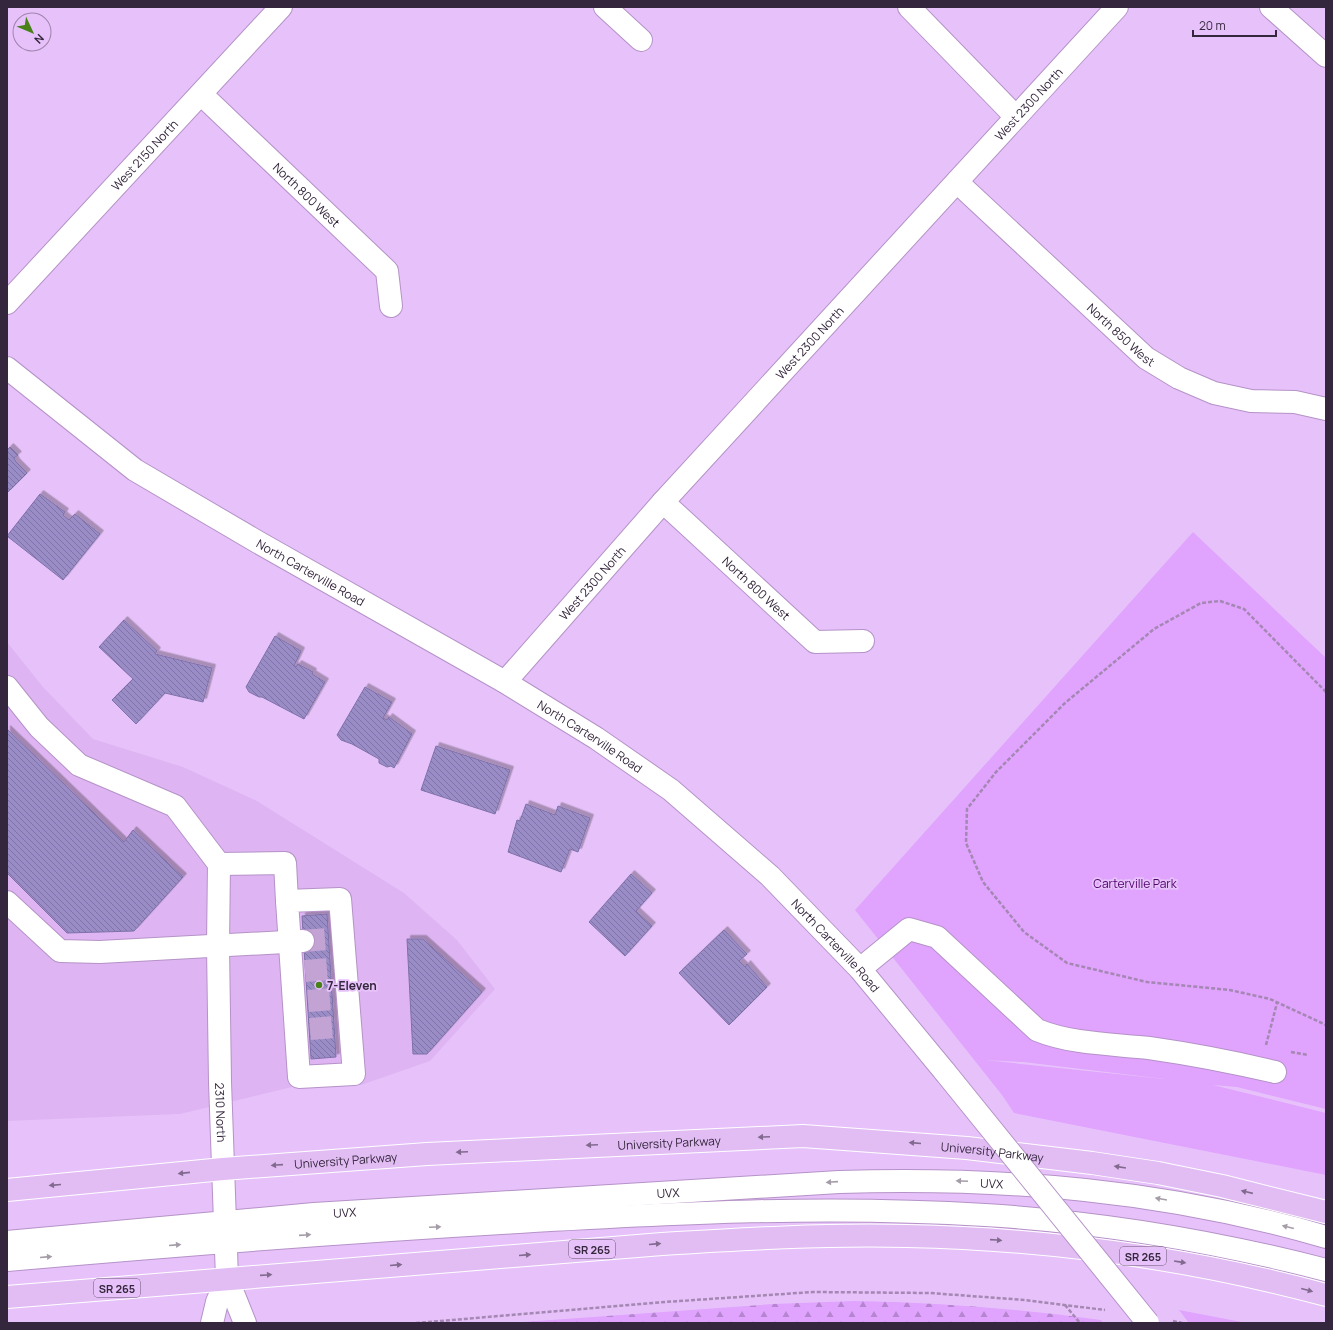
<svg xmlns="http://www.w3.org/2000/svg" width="1333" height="1330" viewBox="0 0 1333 1330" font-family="Manrope,sans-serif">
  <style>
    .built { fill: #deb5f2 }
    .green { fill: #e0a3fe; fill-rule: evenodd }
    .forest { fill: url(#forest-firs) }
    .building { fill: url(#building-back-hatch); stroke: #7e71a9; filter: url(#shadow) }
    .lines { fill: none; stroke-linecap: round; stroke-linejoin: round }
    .minor-tunnel { stroke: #c3a3d4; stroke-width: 22; stroke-dasharray: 22 11; stroke-linecap: butt }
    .minor-casing { stroke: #b592c7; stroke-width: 24 }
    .major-casing { stroke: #fff; stroke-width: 24 }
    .path { stroke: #a487b2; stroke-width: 2.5; stroke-dasharray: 4 2; stroke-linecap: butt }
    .minor { stroke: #fff; stroke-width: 22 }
    .major { stroke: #e2bdf4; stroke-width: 22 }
    .minor-bridge-casing { stroke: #b592c7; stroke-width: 24; stroke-linecap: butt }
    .minor-bridge { stroke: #fff; stroke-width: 22 }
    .oneway { fill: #826a8f }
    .oneway2 { fill: #a49da7 }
    .poi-dot { fill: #498119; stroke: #e7c2fa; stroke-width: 1.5 }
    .labels { text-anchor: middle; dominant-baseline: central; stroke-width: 3.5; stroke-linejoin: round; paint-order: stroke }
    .shield { fill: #e7c2fa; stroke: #6a5575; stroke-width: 1 }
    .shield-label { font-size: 11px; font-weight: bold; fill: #34263c }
    .street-label { font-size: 12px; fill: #34263c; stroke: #e7c2fa }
    .park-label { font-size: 12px; fill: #51036c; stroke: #e7c2fa }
    .poi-label { font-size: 12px; font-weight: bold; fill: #34263c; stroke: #e7c2fa; text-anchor: start }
  </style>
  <defs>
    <pattern id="forest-firs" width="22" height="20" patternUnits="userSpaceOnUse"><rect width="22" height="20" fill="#e0a3fe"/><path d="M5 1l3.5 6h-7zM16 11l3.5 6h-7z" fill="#b685cf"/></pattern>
    <pattern id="building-back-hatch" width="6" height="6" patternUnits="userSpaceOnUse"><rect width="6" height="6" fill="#9a8dc7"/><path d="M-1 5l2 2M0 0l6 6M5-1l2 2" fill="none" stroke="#7e73a3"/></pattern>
    <filter id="shadow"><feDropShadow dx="3.5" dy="-3.5" stdDeviation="0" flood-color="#0004"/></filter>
  </defs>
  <rect width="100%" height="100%" fill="#e7c2fa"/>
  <path class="built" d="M7,642L43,687L93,739L183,767L257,801L404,893L457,940L495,989L430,1061L361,1085L292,1087L180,1114L7,1121Z"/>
  <g class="green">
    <path d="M1193,532L1326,658V1109L1237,1087L1213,1085L1326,1113V1175L1014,1113L1002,1095L855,910ZM984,1060L1023,1062L1165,1079H1164Z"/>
    <path d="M1179,1310L1247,1323H1189Z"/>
  </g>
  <path class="forest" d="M854,1301C937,1302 1019,1309 1101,1320L1103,1323H509L773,1304Z"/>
  <g class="building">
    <path d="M10,447L18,455L14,458L16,462L27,473L7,493V450Z"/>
    <path d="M40,494L65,512L63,515L69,520L75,514L100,534L63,580L7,536Z"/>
    <path d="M124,620L157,651L155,654L212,668L203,702L165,693L136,724L112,700L133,679L99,647Z"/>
    <path d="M275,636L301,651L294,666L296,667L298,664L313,672L312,674L325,682L304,719L262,697H259L249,692L246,687Z"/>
    <path d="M365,687L392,702L383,718L387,720L389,717L412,734L394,768L391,766L387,767L379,763V759L352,744L341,740L337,735Z"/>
    <path d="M7,729L124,842L133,830L183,877L134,931L67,933L7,873Z"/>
    <path d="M436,746L510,770L495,814L421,790Z"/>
    <path d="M526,804L555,815L558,806L590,818L578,852L570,849L561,872L508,852L517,820L520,821Z"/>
    <path d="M631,874L652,893L636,911L652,926L625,956L589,922Z"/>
    <path d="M327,914L336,1057L311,1059L302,916Z"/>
    <path d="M724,930L747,954L739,961L745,967L747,964L767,987L729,1025L679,973Z"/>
    <path d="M407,939H423L482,992L427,1054H413Z"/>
  </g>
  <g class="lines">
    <g class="minor-tunnel">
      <path d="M303,941L328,939"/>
      <path d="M305,971L330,969"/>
      <path d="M308,1001L333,999"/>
      <path d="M310,1029L334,1027"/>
    </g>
    <g class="minor-casing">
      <g id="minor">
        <path d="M605,7L641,40"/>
        <path d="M909,7L1016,117"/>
        <path d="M1271,7L1326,56"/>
        <path id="s1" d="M201,94L387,271L391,306"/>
        <path id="s2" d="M957,182L1146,358L1179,378L1214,393L1251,401L1295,402L1326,409"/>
        <path id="s3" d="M7,303L281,7"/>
        <path id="s4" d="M7,368L135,470L256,541L505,682L596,738L671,790L770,876L860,969L945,1072"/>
        <path id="s5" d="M663,502L815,642L863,641"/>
        <path id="s6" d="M505,682L663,502L1117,7"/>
        <path id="s7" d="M7,687L39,727L79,765L175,806L219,864L218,946L220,1082L227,1278L245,1323"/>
        <path d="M219,864L285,863L287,901"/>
        <path d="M340,899L354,1074L299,1077L287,901Z"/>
        <path d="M7,902L60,951L100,952L303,941"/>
        <path d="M860,969L909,929L937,937L1037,1030C1071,1044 1112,1044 1149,1048C1191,1054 1233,1062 1275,1072"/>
        <path id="s8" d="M7,1242L314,1214L839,1182C1006,1177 1166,1190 1326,1237"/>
        <path d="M7,1260C177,1245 348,1232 519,1222C674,1213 829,1205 985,1215C1100,1222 1214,1241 1326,1270"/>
        <path d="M212,1323L217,1302L227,1278"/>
      </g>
    </g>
    <g class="major-casing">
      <g id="major">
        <path id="s9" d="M7,1190L223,1169L427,1154L803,1136L967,1148L1092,1163L1158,1173L1222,1186L1326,1212"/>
        <path d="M7,1297L662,1244C743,1239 825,1234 907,1236C1049,1239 1189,1258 1326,1295"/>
      </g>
    </g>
    <g class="path">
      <path d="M1326,692L1244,609L1220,601L1201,603L1154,629L1065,703L996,772L967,809L966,843L983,882L1024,932L1067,963L1147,982L1230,990L1270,999L1326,1025"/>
      <path d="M1266,1045L1277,1003"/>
      <path d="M1291,1052L1308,1055"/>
      <path d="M1065,1305L1080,1323"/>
      <path d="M1173,1321L1182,1323"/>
      <path d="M416,1323L665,1302L813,1292L930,1293L1025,1300L1105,1310"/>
    </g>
    <use href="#minor" class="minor"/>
    <use href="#major" class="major"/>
    <g class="minor-bridge-casing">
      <path id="minor-bridge" d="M945,1072L1148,1323"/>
    </g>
    <use href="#minor-bridge" class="minor-bridge"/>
  </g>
  <defs><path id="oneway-solid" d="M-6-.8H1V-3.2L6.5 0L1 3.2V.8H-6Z"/></defs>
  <g class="oneway">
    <use href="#oneway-solid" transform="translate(764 1137) rotate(178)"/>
    <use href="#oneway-solid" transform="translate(915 1143) rotate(-175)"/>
    <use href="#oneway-solid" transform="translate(592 1145) rotate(177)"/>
    <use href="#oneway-solid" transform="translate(462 1152) rotate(177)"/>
    <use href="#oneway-solid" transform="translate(277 1165) rotate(176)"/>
    <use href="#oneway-solid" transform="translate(1120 1167) rotate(-171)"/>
    <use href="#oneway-solid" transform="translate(184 1173) rotate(174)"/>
    <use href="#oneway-solid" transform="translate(55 1185) rotate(175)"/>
    <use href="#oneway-solid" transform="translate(1247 1192) rotate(-167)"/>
    <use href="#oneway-solid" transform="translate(996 1240) rotate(4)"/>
    <use href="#oneway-solid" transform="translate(655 1244) rotate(-5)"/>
    <use href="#oneway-solid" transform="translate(525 1255) rotate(-5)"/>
    <use href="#oneway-solid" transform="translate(1180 1262) rotate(9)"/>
    <use href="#oneway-solid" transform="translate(396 1265) rotate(-5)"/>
    <use href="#oneway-solid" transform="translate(266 1275) rotate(-4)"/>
    <use href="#oneway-solid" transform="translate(1307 1290) rotate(15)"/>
  </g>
  <g class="oneway2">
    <use href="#oneway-solid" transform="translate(962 1181) rotate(-178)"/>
    <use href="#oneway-solid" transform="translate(832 1182) rotate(176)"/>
    <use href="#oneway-solid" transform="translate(1161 1199) rotate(-170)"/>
    <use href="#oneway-solid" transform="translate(435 1227) rotate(-3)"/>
    <use href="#oneway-solid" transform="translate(1288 1227) rotate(-166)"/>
    <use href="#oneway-solid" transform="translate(305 1235) rotate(-4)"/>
    <use href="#oneway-solid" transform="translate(175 1245) rotate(-5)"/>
    <use href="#oneway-solid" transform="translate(46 1257) rotate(-5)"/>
  </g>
  <circle class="poi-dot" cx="319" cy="985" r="4"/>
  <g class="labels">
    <g class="shield">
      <rect x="569" y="1240" width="46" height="18" rx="3"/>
      <rect x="1120" y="1247" width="46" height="18" rx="3"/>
      <rect x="94" y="1279" width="46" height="18" rx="3"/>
    </g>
    <g class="shield-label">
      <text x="592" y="1249">SR 265</text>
      <text x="1143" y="1256">SR 265</text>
      <text x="117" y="1288">SR 265</text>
    </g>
    <g class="street-label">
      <text stroke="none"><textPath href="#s6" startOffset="780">West 2300 North</textPath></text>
      <text stroke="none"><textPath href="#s3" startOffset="202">West 2150 North</textPath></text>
      <text stroke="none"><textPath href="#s1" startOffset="146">North 800 West</textPath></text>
      <text stroke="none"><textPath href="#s2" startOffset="224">North 850 West</textPath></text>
      <text stroke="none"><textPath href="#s6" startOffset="456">West 2300 North</textPath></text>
      <text stroke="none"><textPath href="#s4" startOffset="367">North Carterville Road</textPath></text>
      <text stroke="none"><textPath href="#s6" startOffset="132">West 2300 North</textPath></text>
      <text stroke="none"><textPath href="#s5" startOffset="127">North 800 West</textPath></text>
      <text stroke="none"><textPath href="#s4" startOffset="691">North Carterville Road</textPath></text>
      <text stroke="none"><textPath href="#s4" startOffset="1015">North Carterville Road</textPath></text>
      <text stroke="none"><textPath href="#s7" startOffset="532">2310 North</textPath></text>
      <text stroke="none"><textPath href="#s9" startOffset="664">University Parkway</textPath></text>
      <text stroke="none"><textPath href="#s9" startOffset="988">University Parkway</textPath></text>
      <text stroke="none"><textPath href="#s9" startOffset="340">University Parkway</textPath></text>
      <text stroke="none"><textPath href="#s8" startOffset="987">UVX</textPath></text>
      <text stroke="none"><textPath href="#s8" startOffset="663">UVX</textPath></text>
      <text stroke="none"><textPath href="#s8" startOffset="339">UVX</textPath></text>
    </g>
    <g class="park-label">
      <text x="1135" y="883">Carterville Park</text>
    </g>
    <g class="poi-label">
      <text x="327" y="985">7-Eleven</text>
    </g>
  </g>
  <rect width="1333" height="1330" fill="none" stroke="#34263c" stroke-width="16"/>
  <g transform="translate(32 32) rotate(134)"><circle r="19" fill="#e7c2fa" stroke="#9f84ae"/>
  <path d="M0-3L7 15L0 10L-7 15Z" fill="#498119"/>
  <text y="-6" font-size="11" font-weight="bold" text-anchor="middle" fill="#34263c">N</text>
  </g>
  <path d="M1193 30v6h83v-6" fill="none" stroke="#34263c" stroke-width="2"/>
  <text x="1199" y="30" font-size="12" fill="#34263c" stroke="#e7c2fa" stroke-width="3" paint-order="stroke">20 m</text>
</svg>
